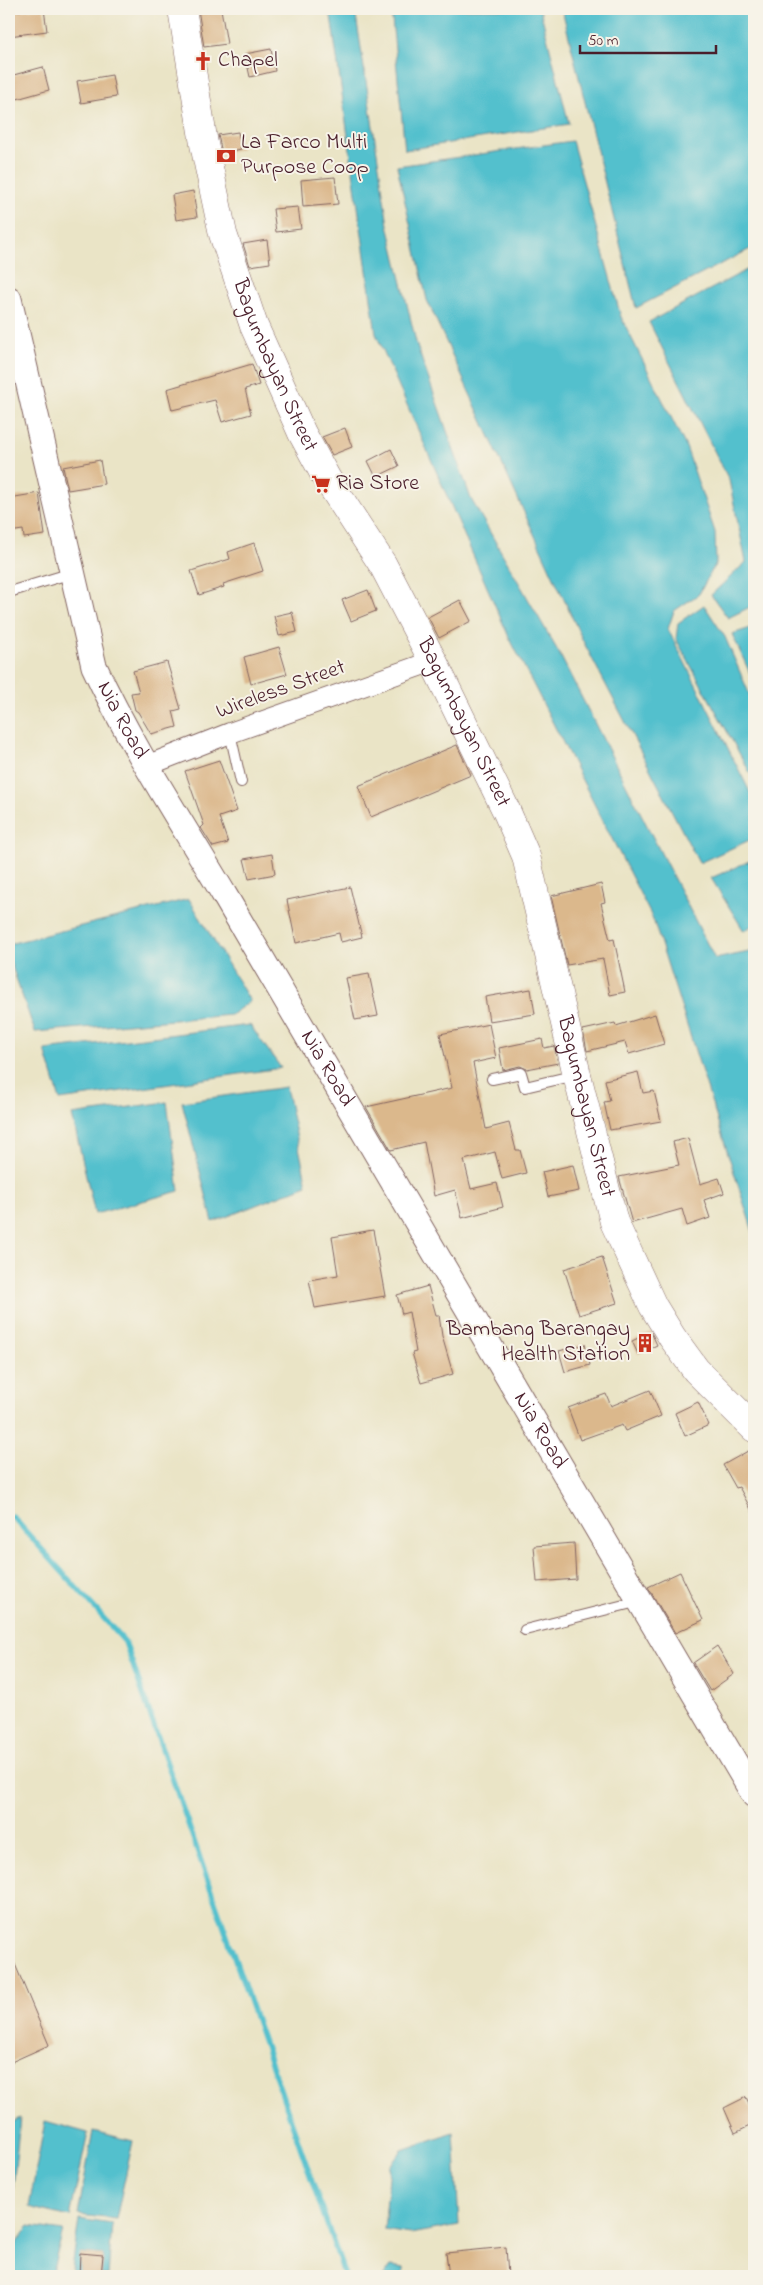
<svg xmlns="http://www.w3.org/2000/svg" width="763" height="2285" viewBox="0 0 763 2285" font-family="'Indie Flower',sans-serif">
  <style>
    .water { fill: #53c0cd; stroke: #4e707c }
    .lines { fill: none; stroke-linecap: round; stroke-linejoin: round }
    .stream { stroke: #53c0cd; stroke-width: 5.5 }
    .building { fill: #dbb88c }
    .service-casing { stroke: #826461; stroke-width: 12 }
    .minor-casing { stroke: #826461; stroke-width: 22 }
    .tertiary-casing { stroke: #826461; stroke-width: 27 }
    .secondary-casing { stroke: #826461; stroke-width: 29 }
    .service { stroke: #fff; stroke-width: 10 }
    .minor { stroke: #fff; stroke-width: 20 }
    .tertiary { stroke: #fff; stroke-width: 25 }
    .secondary { stroke: #fff; stroke-width: 28 }
    .labels { text-anchor: middle; dominant-baseline: central; stroke-width: 4; stroke-linejoin: round; paint-order: stroke }
    .poi-label { font-size: 22px; fill: #4a1f2b; stroke: #f7f3e8; text-anchor: start }
    .street-label { font-size: 22px; fill: #4a1f2b; stroke: #f7f3e8 }
  </style>
  <rect width="100%" height="100%" fill="#f7f3e8"/>
  <filter id="ink" filterUnits="userSpaceOnUse"><feTurbulence type="fractalNoise" baseFrequency=".02" numOctaves="2"/><feDisplacementMap in="SourceGraphic" scale="10" xChannelSelector="R" yChannelSelector="G"/><feConvolveMatrix kernelMatrix="1 2 1 2 8 2 1 2 1" color-interpolation-filters="sRGB"/></filter>
  <filter id="wash" filterUnits="userSpaceOnUse"><feTurbulence type="fractalNoise" baseFrequency=".0096" numOctaves="4" result="noise"/><feDisplacementMap in="SourceGraphic" scale="20" xChannelSelector="R" yChannelSelector="G"/><feGaussianBlur stdDeviation="1.12" result="paint"/><feColorMatrix in="noise" values="0 0 0 0 0 0 0 0 0 0 0 0 0 0 0 0 0 1.4 0 .05"/><feComposite in="paint" operator="in"/></filter>
  <g filter="url(#wash)">
    <rect width="100%" height="100%" fill="#eae4c6"/>
    <g class="water">
      <path d="M330,9H355L388,225L417,346L471,499L559,653L715,959L754,951V1235L653,919L508,635L376,334Z"/>
      <path d="M391,9H540L569,124L405,150Z"/>
      <path d="M562,9H754V247L636,308Z"/>
      <path d="M572,141L621,317L686,447L715,532L716,563L699,594L674,611L668,629L751,794L754,809V838L699,863L583,641L427,300L397,166Z"/>
      <path d="M754,266V605L728,618L711,595L746,562L729,480L649,322Z"/>
      <path d="M704,605L725,637L754,705V780L676,639L678,623Z"/>
      <path d="M754,627V682L732,634Z"/>
      <path d="M754,859V924L744,931L711,878Z"/>
      <path d="M189,899L250,1001L231,1015L35,1032L9,958V944Z"/>
      <path d="M250,1025L281,1068L60,1100L45,1050Z"/>
      <path d="M286,1087L307,1185L213,1222L182,1102Z"/>
      <path d="M167,1102L179,1191L95,1214L72,1115Z"/>
      <path d="M20,2118L9,2227V2124Z"/>
      <path d="M45,2121L88,2133L70,2217L29,2207Z"/>
      <path d="M93,2131L133,2141L116,2219L78,2215Z"/>
      <path d="M454,2132L459,2225L410,2234L384,2230L390,2166L402,2150Z"/>
      <path d="M79,2219L112,2224L108,2276H101L103,2255L81,2253L79,2276H71Z"/>
      <path d="M29,2226L63,2231L51,2276H9V2253Z"/>
      <path d="M391,2266L403,2268V2276H384Z"/>
    </g>
    <g class="lines">
      <path class="stream" d="M12,1516L125,1642L345,2276"/>
    </g>
    <g id="blocks">
      <g class="building">
        <path d="M34,9H44L47,31L9,36V12Z"/>
        <path d="M198,9H221L227,44L204,47Z"/>
        <path d="M271,49L275,71L250,77L245,54Z"/>
        <path d="M43,67L49,90L17,99L10,76Z"/>
        <path d="M112,75L116,97L81,103L77,81Z"/>
        <path d="M238,132L241,149L222,153L218,135Z"/>
        <path d="M335,177L338,204L303,207L301,180Z"/>
        <path d="M193,191L197,217L176,220L172,195Z"/>
        <path d="M298,207L301,229L276,232L273,209Z"/>
        <path d="M267,240L270,263L250,266L243,244Z"/>
        <path d="M252,364L259,385L245,389L251,414L222,422L215,400L172,410L167,389Z"/>
        <path d="M345,428L352,447L332,455L322,437Z"/>
        <path d="M391,449L399,466L376,477L368,461Z"/>
        <path d="M100,460L104,484L68,490L63,467Z"/>
        <path d="M39,493L45,535L24,538L23,530L9,532V498Z"/>
        <path d="M254,543L263,571L223,584L224,587L199,595L191,571L230,559L228,552Z"/>
        <path d="M368,590L376,611L351,621L342,600Z"/>
        <path d="M460,600L471,621L439,638L428,617Z"/>
        <path d="M292,612L297,632L279,636L274,616Z"/>
        <path d="M279,647L287,674L251,684L244,657Z"/>
        <path d="M167,662L181,709L173,711L177,727L151,734L138,712L135,710L131,693L139,692L133,671Z"/>
        <path d="M457,745L471,775L371,817L358,786Z"/>
        <path d="M219,760L237,811L219,817L228,843L213,847L201,828L204,825L185,771Z"/>
        <path d="M272,854L275,874L249,879L244,859Z"/>
        <path d="M601,884L605,902L601,903L610,940L614,939L625,992L610,995L603,959L567,965L551,896Z"/>
        <path d="M350,887L362,937L341,942L339,933L296,943L287,900Z"/>
        <path d="M369,974L378,1016L355,1020L346,978Z"/>
        <path d="M531,989L535,1014L489,1021L485,997Z"/>
        <path d="M655,1014L664,1044L629,1054L625,1042L587,1051L583,1030L615,1023L616,1026Z"/>
        <path d="M489,1024L496,1058L473,1063L486,1129L509,1123L516,1150H520L526,1173L502,1179L495,1152L464,1160L471,1189L497,1183L503,1207L462,1218L455,1190L434,1196L424,1142L391,1150L366,1107L452,1088L440,1034Z"/>
        <path d="M542,1039L544,1048L554,1046L558,1063L527,1069L520,1066L503,1070L499,1048Z"/>
        <path d="M638,1072L643,1093L654,1091L661,1121L610,1130L604,1102L610,1101L605,1080Z"/>
        <path d="M688,1138L700,1184L719,1178L724,1193L704,1200L710,1218L687,1226L682,1209L632,1223L619,1177L679,1165L673,1142Z"/>
        <path d="M573,1165L579,1191L548,1197L542,1172Z"/>
        <path d="M373,1230L385,1296L315,1308L309,1280L338,1275L332,1237Z"/>
        <path d="M602,1257L617,1303L579,1315L564,1269Z"/>
        <path d="M428,1286L436,1315H439L442,1336L453,1374L421,1383L412,1353L416,1352L409,1312L402,1314L397,1295Z"/>
        <path d="M651,1332L657,1345L638,1354L632,1341Z"/>
        <path d="M585,1344L590,1365L565,1372L559,1351Z"/>
        <path d="M650,1390L661,1416L625,1431L622,1425L580,1440L568,1408L606,1394L611,1406Z"/>
        <path d="M698,1402L709,1425L685,1436L675,1413Z"/>
        <path d="M748,1451L754,1461V1515L739,1487L736,1488L723,1465Z"/>
        <path d="M574,1543L576,1579L537,1582L534,1546Z"/>
        <path d="M680,1572L703,1620L675,1633L648,1587Z"/>
        <path d="M717,1646L734,1674L710,1691L693,1663Z"/>
        <path d="M9,1950L49,2045L9,2063Z"/>
        <path d="M746,2097L754,2114V2124L735,2133L724,2108Z"/>
        <path d="M506,2247L508,2276H449L446,2253Z"/>
        <path d="M80,2253L103,2255L101,2276H79Z"/>
      </g>
    </g>
  </g>
  <g filter="url(#ink)">
    <use href="#blocks" fill-opacity="0" stroke="#826461" stroke-width="1"/>
    <g class="lines">
      <g class="service-casing">
        <g id="service">
          <path d="M9,592L72,573"/>
          <path d="M230,733L241,782"/>
          <path d="M492,1079L521,1073L525,1087L576,1075"/>
          <path d="M525,1630L640,1601"/>
        </g>
      </g>
      <g class="minor-casing">
        <path id="minor" d="M146,766L230,733L433,661"/>
      </g>
      <g class="tertiary-casing">
        <g id="tertiary">
          <path id="s1" d="M9,299L94,666C131,746 180,820 225,896L754,1795"/>
        </g>
      </g>
      <g class="secondary-casing">
        <g id="secondary">
          <path id="s2" d="M182,9L204,144L223,234L254,326L302,433L327,479L383,565L433,661L506,810L526,856L577,1075L614,1222L653,1306L672,1337L696,1370L754,1428"/>
        </g>
      </g>
      <use href="#service" class="service"/>
      <use href="#minor" class="minor"/>
      <use href="#tertiary" class="tertiary"/>
      <use href="#secondary" class="secondary"/>
    </g>
  </g>
  <defs>
    <g id="church-bare" transform="scale(1.5)"><path d="M-1.2-6h2.4v3.5h3.3v2.4h-3.3V6h-2.4V-.1h-3.3v-2.4h3.3Z" fill="#c8321e" stroke="#f7f3e8" stroke-width="2.5" paint-order="stroke"/></g>
    <g id="bank-bare" transform="scale(1.5)"><path d="M-6-4H6V4H-6ZM0-2.3a2.3 2.3 0 1 0 0 4.6a2.3 2.3 0 1 0 0-4.6Z" fill="#c8321e" stroke="#f7f3e8" stroke-width="2.5" paint-order="stroke"/></g>
    <g id="supermarket-bare" transform="scale(1.5)"><path d="M-6-5.5h2.5l.6 2H6L4.5 2H-2.5L-4.4-4H-6ZM-1.5 3.2a1.3 1.3 0 1 0 .1 0ZM3 3.2a1.3 1.3 0 1 0 .1 0Z" fill="#c8321e" stroke="#f7f3e8" stroke-width="2.5" paint-order="stroke"/></g>
    <g id="building-bare" transform="scale(1.5)"><path d="M-4-6H4V6H1V3H-1V6H-4ZM-2.5-4.3h1.7v1.8h-1.7ZM.8-4.3h1.7v1.8H.8ZM-2.5-1h1.7V.8h-1.7ZM.8-1h1.7V.8H.8Z" fill="#c8321e" stroke="#f7f3e8" stroke-width="2.5" paint-order="stroke"/></g>
  </defs>
  <g fill-rule="evenodd">
    <use href="#church-bare" x="203" y="61"/>
    <use href="#bank-bare" x="226" y="156"/>
    <use href="#supermarket-bare" x="321" y="484"/>
    <use href="#building-bare" x="645" y="1343"/>
  </g>
  <g class="labels">
    <g class="poi-label">
      <text x="218" y="61">Chapel</text>
      <text x="241" y="143">La Farco Multi<tspan x="241" dy="25">Purpose Coop</tspan></text>
      <text x="336" y="484">Ria Store</text>
      <text x="630" y="1330" text-anchor="end">Bambang Barangay<tspan x="630" dy="25">Health Station</tspan></text>
    </g>
    <g class="street-label">
      <text stroke="none"><textPath href="#s2" startOffset="370">Bagumbayan Street</textPath></text>
      <text transform="translate(281 690) rotate(-20)">Wireless Street</text>
      <text stroke="none"><textPath href="#s1" startOffset="438">Nia Road</textPath></text>
      <text stroke="none"><textPath href="#s2" startOffset="775">Bagumbayan Street</textPath></text>
      <text stroke="none"><textPath href="#s1" startOffset="842">Nia Road</textPath></text>
      <text stroke="none"><textPath href="#s2" startOffset="1180">Bagumbayan Street</textPath></text>
      <text stroke="none"><textPath href="#s1" startOffset="1262">Nia Road</textPath></text>
    </g>
  </g>
  <rect width="763" height="2285" fill="none" stroke="#f7f3e8" stroke-width="30"/>
  <path d="M580 45v8h136v-8" fill="none" stroke="#4a1f2b" stroke-width="2.5"/>
  <text x="588" y="45" font-size="15" fill="#4a1f2b" stroke="#f7f3e8" stroke-width="4" paint-order="stroke">50 m</text>
</svg>
